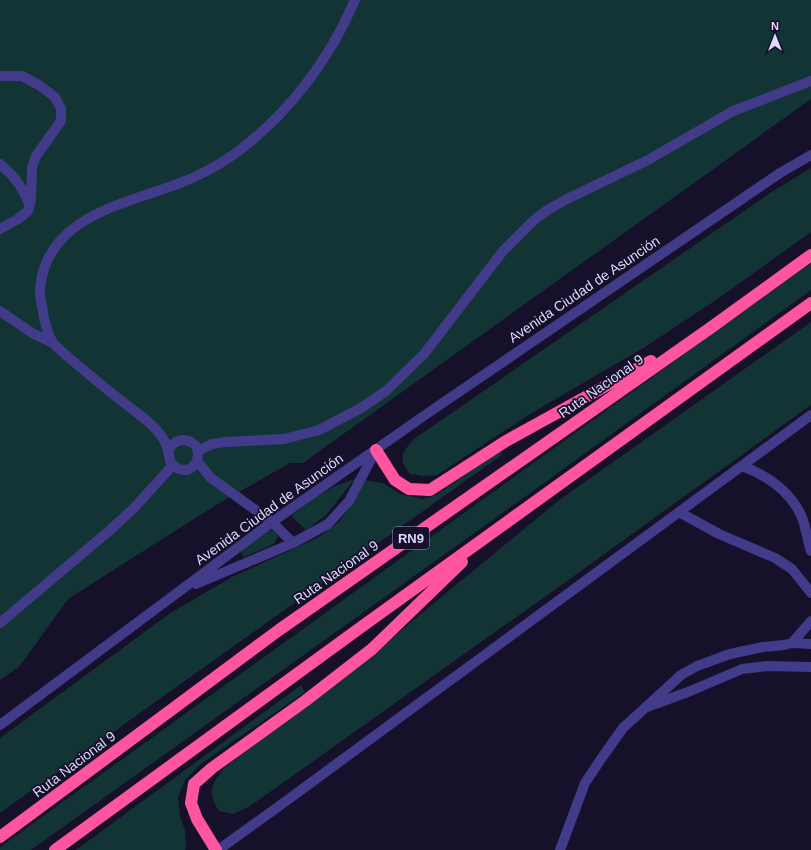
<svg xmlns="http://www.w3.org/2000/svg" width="811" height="850" viewBox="0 0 811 850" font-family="Arial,sans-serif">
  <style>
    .green { fill: #133434 }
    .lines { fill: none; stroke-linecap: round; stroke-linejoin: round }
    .minor { stroke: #413b89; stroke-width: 10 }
    .highway { stroke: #ff549f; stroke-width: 12 }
    .labels { text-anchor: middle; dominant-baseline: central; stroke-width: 3.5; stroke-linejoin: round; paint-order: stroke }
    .shield { fill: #16102a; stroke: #a39dbf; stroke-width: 1 }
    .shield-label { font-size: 13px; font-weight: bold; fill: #dfd9ff }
    .street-label { font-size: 14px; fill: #dfd9ff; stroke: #16102a }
  </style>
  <rect width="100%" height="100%" fill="#16102a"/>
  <g class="green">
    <path d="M0,0H811V99L303,463H290L216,505L68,599L19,667L0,680Z"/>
    <path d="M811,168V232L716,300L645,347L530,414L437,475L425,476L410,474C398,459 401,453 414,439L770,193Z"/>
    <path d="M811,263V290L526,496L31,850H0V848L3,845Z"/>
    <path d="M811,322V405L567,581L250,806L233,814L219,811C206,791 212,785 224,768L367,659L439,599L558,501Z"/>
    <path d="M499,450L503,454L0,813V738L169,614L232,577L319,537L340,521L358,495L365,480L383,483L400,494L423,499L437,495Z"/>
    <path d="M355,479L325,516L306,530L291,516L316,497L335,486Z"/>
    <path d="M269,530L275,531L278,537L274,544L244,557L240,552Z"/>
    <path d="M301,685L305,692L202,763L185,780L178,797L180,817L185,830L186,847L185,850H76Z"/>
  </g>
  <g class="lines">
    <g class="minor">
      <path d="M0,76H22L39,85L55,97L61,109V121L36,156L32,167L31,200L28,211L18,219L0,229"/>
      <path d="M0,164C14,176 22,186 29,204"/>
      <path d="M0,311L32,333L53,343"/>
      <path d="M198,451L212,444L225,442L284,439L319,430L361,408L386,391L424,354L503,251L534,220L546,211L565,200L648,160L733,111L811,81"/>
      <path d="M168,452C173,439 186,436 196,446C202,459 192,476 177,468C168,464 170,457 168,450C166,444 163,438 160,434C151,422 138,414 127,405C108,391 91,376 73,361C67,356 60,350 54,344C48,337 43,316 42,306C41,301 39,294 40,288C47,218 120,205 175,185C194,178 216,167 233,155C287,116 329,61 355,0"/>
      <path d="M197,461L211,478L272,522L293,543"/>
      <path d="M742,466C766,475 789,490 801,515C806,526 807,540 811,551"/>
      <path d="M679,512L719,534L775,558L792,569L811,593"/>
      <path d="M196,584L293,543L328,524L349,501L375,452"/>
      <path d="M0,623L109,531L133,509L173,465"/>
      <path d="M792,643L811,621"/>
      <path d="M647,707L688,692L742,669L767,666L811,667"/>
      <path d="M0,725L272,522L428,413L780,173L811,155"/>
      <path d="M218,850L282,804L811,415"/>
      <path d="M560,850L585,783L603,756L623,728L681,675L697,666L730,654L763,647L784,645L792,643L811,644"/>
    </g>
    <g class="highway">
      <path d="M376,450L395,480L409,489L430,490L506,441L651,361"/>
      <path d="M0,837L279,630L709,329L811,255"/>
      <path d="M55,850L364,625L811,303"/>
      <path d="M216,850L197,819L191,803L194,784L212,768L305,701L372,649L462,562"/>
    </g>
  </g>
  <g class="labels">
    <rect class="shield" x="393" y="527" width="36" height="22" rx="3"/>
    <g class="shield-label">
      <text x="411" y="538">RN9</text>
    </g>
    <g class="street-label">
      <text transform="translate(584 289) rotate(-34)">Avenida Ciudad de Asunción</text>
      <text transform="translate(601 386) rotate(-35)">Ruta Nacional 9</text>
      <text transform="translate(269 509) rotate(-36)">Avenida Ciudad de Asunción</text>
      <text transform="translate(336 572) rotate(-35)">Ruta Nacional 9</text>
      <text transform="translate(74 764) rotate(-37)">Ruta Nacional 9</text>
    </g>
  </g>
  <g transform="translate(775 36)" stroke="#16102a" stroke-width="3" paint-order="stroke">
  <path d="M0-3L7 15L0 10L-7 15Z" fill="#dfd9ff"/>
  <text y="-6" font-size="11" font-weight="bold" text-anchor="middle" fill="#dfd9ff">N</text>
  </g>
</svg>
